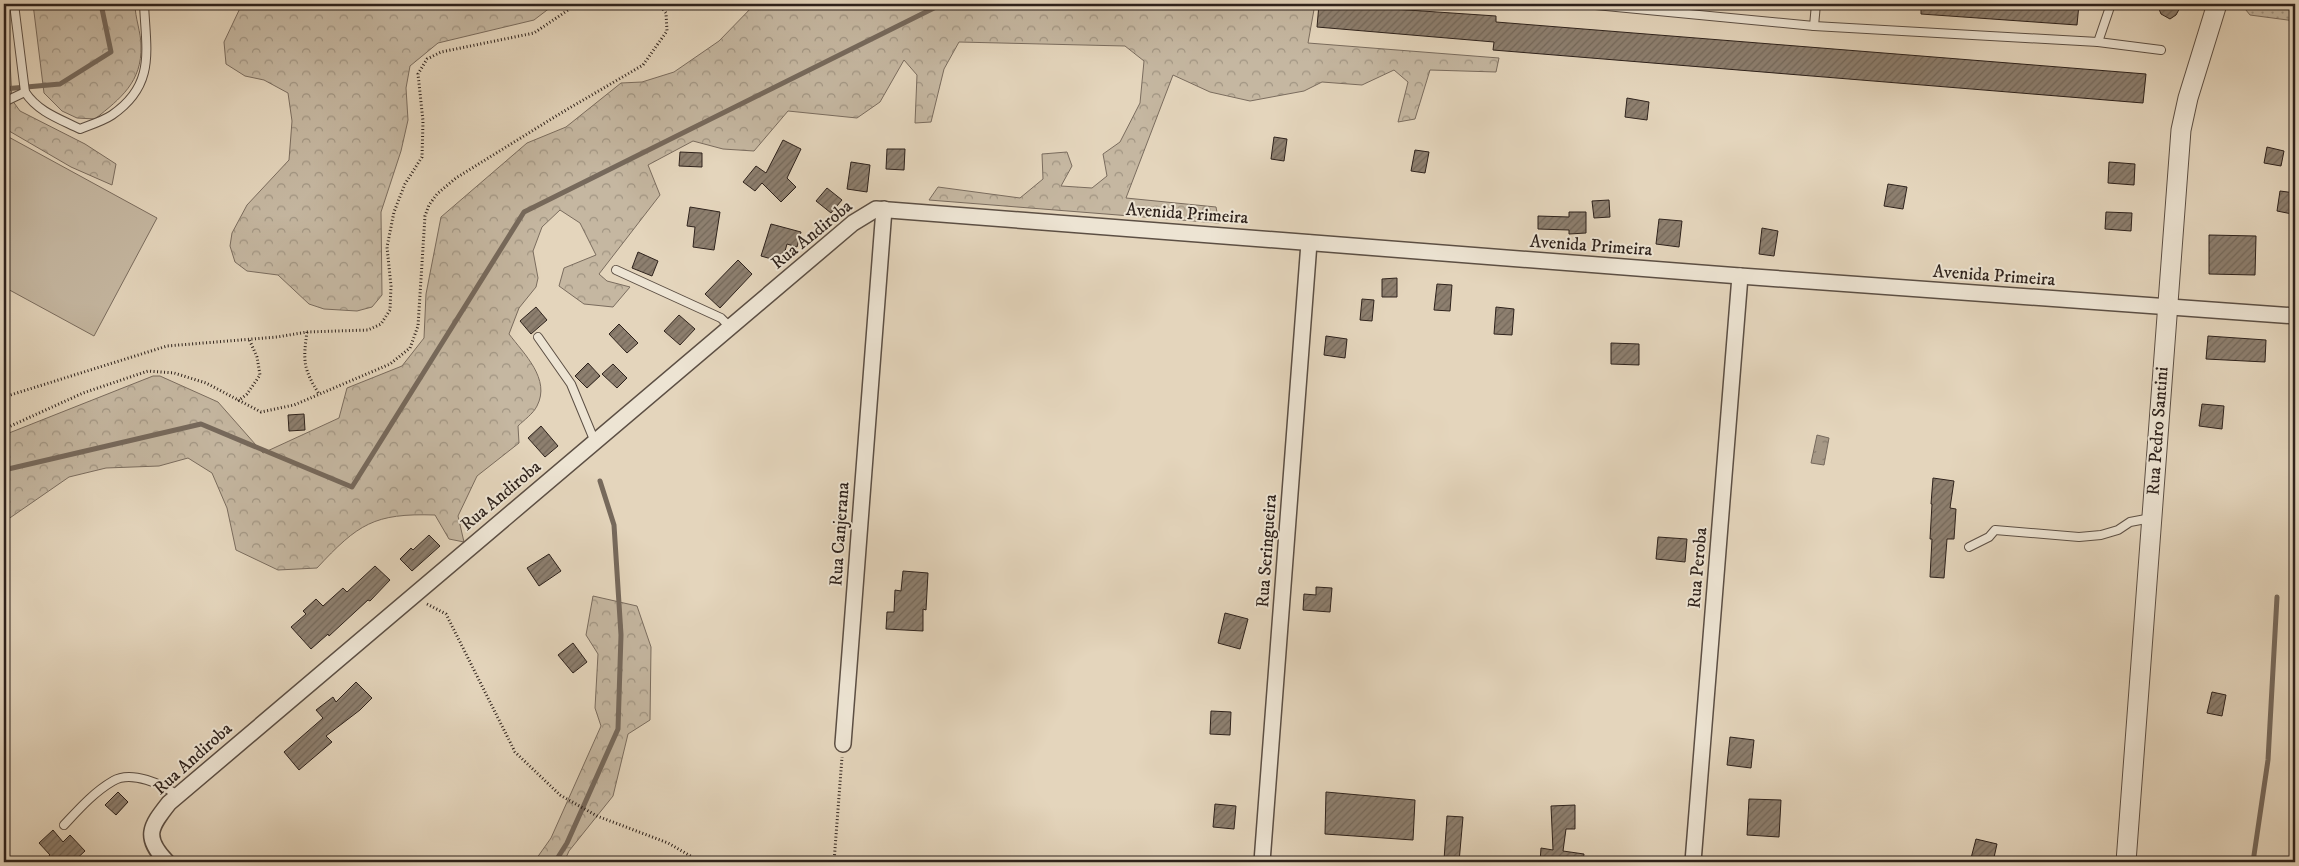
<svg xmlns="http://www.w3.org/2000/svg" width="2299" height="866" viewBox="0 0 2299 866" font-family="'IM FELL DW Pica',serif">
  <style>
    .grass { fill: url(#grass-dots); stroke: #7a6c5e }
    .forest { fill: url(#forest-crowns); stroke: #7a6c5e }
    .pitch { fill: #c5b7a1; stroke: #7a6c5e }
    .water { fill: url(#water-ripples); stroke: #76695c }
    .lines { fill: none; stroke-linecap: round; stroke-linejoin: round }
    .stream { stroke: #76695c; stroke-width: 5 }
    .building { fill: url(#building-hatch); stroke: #2e221c }
    .service-casing { stroke: #5c4f44; stroke-width: 10 }
    .minor-casing { stroke: #5c4f44; stroke-width: 18 }
    .tertiary-casing { stroke: #5c4f44; stroke-width: 21 }
    .path { stroke: #2e221c; stroke-width: 3; stroke-dasharray: 1 2.5; stroke-linecap: butt }
    .service { stroke: #ede4d3; stroke-width: 8 }
    .minor { stroke: #ede4d3; stroke-width: 15 }
    .tertiary { stroke: #ede4d3; stroke-width: 19 }
    .labels { text-anchor: middle; dominant-baseline: central; stroke-width: 4; stroke-linejoin: round; paint-order: stroke }
    .street-label { font-size: 18px; fill: #2e221c; stroke: #ede4d3 }
  </style>
  <defs>
    <pattern id="grass-dots" width="8" height="8" patternUnits="userSpaceOnUse" patternTransform="scale(1.25)"><rect width="8" height="8" fill="#c5b7a1"/><path d="M2 2h.1M6 6h.1" fill="none" stroke="#a09482" stroke-width="1.8" stroke-linecap="round"/></pattern>
    <pattern id="forest-crowns" width="20" height="18" patternUnits="userSpaceOnUse" patternTransform="scale(1.25)"><rect width="20" height="18" fill="#c5b7a1"/><path d="M2 6a3 3 0 1 1 6 0M12 15a3 3 0 1 1 6 0" fill="none" stroke="#a09482"/></pattern>
    <pattern id="water-ripples" width="26" height="14" patternUnits="userSpaceOnUse" patternTransform="scale(1.25)"><rect width="26" height="14" fill="#a69886"/><path d="M2 4q2-2 4 0t4 0M15 11q2-2 4 0t4 0" fill="none" stroke="#887c6d"/></pattern>
    <pattern id="building-hatch" width="6" height="6" patternUnits="userSpaceOnUse" patternTransform="scale(1.25)"><rect width="6" height="6" fill="#8d7f6f"/><path d="M-1 1l2-2M0 6l6-6M5 7l2-2" fill="none" stroke="#74685a"/></pattern>
  </defs>
  <rect width="100%" height="100%" fill="#e4d5bc"/>
  <filter id="stains"><feTurbulence type="fractalNoise" baseFrequency=".004" numOctaves="4"/><feColorMatrix values="0 0 0 0 .2 0 0 0 0 .09 0 0 0 0 .02 0 0 0 .5 -.17"/></filter>
  <radialGradient id="worn" r=".72"><stop offset=".6" stop-color="#630" stop-opacity="0"/><stop offset="1" stop-color="#630" stop-opacity=".3"/></radialGradient>
  <path class="grass" d="M2241,4H2295V21L2250,15Z"/>
  <g class="forest">
    <path d="M4,4H7L12,100L20,111L85,144L116,164L112,185L71,167L4,128Z"/>
    <path d="M33,4H135C135,18 141,32 141,46C142,82 121,98 95,119L77,118L62,111L44,93Z"/>
    <path d="M242,4H555L534,20L438,43L410,66L406,88L408,120L401,151L381,212L382,295L372,307L357,311L324,309L309,304L278,275L247,271L235,262L230,246L232,233L247,205L289,160L292,121L288,93L264,80L245,76L226,64L224,42Z"/>
    <path d="M755,4H1315L1308,43L1499,58L1496,72L1430,70L1415,119L1398,122L1408,82L1394,70L1362,85L1322,82L1304,91L1250,101L1210,92L1173,75L1126,198L1216,207L1219,223L929,200L938,187L1020,198L1043,179L1042,154L1067,152L1072,166L1061,186L1092,188L1107,176L1103,154L1120,142L1140,103L1144,61L1125,46L959,42L944,69L931,122L915,123L917,75L904,60L880,102L857,118L788,111L754,151L723,149L693,141L648,165L660,195L599,274L607,281L630,287L613,307L584,304L559,286L564,268L596,255L580,223L560,210L542,227L533,251L538,278L536,287L519,308L509,334C524,354 551,379 537,406C533,414 524,420 518,426L519,443L477,476L458,516L464,542L449,539L435,515C374,513 358,524 317,568L278,570L236,550L227,508L212,473L188,458L159,466L106,468L69,477L4,522V435L153,376H160L218,402L263,453L339,418L347,388L402,366L424,338L426,294L441,217L527,143L566,127L621,83L642,82L674,72L719,41Z"/>
    <path d="M593,596L637,606L651,647L650,720L628,734L613,796L569,851L564,862H534L551,838L601,726L595,708L598,654L586,635Z"/>
  </g>
  <path class="pitch" d="M5,135L157,218L94,336L4,287V138Z"/>
  <path class="water" d="M1817,435L1829,438L1824,465L1811,463Z"/>
  <g class="lines">
    <g class="stream">
      <path d="M4,89L60,84L111,52L101,4"/>
      <path d="M4,470L201,424L352,487L524,212L942,4"/>
      <path d="M555,862L567,843L618,729L621,635L614,525L600,481"/>
      <path d="M2253,862L2268,760L2277,597"/>
    </g>
  </g>
  <g class="building">
    <path d="M1319,4L1496,16V22L2146,74L2143,103L1493,50L1494,42L1317,27Z"/>
    <path d="M1921,4H2079L2077,25L1921,14Z"/>
    <path d="M2157,4H2182L2176,15L2170,19L2161,14Z"/>
    <path d="M1627,98L1649,102L1647,120L1625,117Z"/>
    <path d="M1274,137L1287,139L1284,161L1271,159Z"/>
    <path d="M783,140L801,149L787,178L796,187L781,202L762,183L755,191L743,182L756,166L766,173Z"/>
    <path d="M2267,147L2284,151L2281,166L2264,163Z"/>
    <path d="M887,149H905L904,170L886,169Z"/>
    <path d="M1415,150L1429,152L1425,173L1411,171Z"/>
    <path d="M680,152L702,153V167L679,166Z"/>
    <path d="M851,162L870,165L867,192L847,189Z"/>
    <path d="M2109,162L2135,164L2134,185L2108,183Z"/>
    <path d="M1888,184L1907,187L1903,209L1884,206Z"/>
    <path d="M827,188L842,200L831,213L816,201Z"/>
    <path d="M2280,191L2295,193L2292,214L2277,211Z"/>
    <path d="M1609,200L1610,217L1594,218L1592,201Z"/>
    <path d="M690,207L720,212L714,250L693,247L695,227L687,226Z"/>
    <path d="M1569,212H1586V233L1569,234V230L1538,229V216L1569,217Z"/>
    <path d="M2106,212L2132,213L2131,231L2105,229Z"/>
    <path d="M1659,219L1682,221L1679,247L1656,244Z"/>
    <path d="M771,224L801,232L797,247L787,244L782,262L761,256Z"/>
    <path d="M1762,228L1778,231L1774,256L1759,254Z"/>
    <path d="M2209,235L2256,236L2255,275L2209,274Z"/>
    <path d="M638,252L658,261L652,276L632,268Z"/>
    <path d="M738,260L752,274L720,308L705,294Z"/>
    <path d="M1397,278V297H1382V279Z"/>
    <path d="M1437,284L1452,285L1450,311L1434,310Z"/>
    <path d="M1362,299L1374,300L1372,321L1360,320Z"/>
    <path d="M536,307L547,320L531,334L520,321Z"/>
    <path d="M1496,307L1514,309L1512,335L1494,334Z"/>
    <path d="M679,315L695,329L680,345L664,331Z"/>
    <path d="M619,324L638,343L627,353L609,334Z"/>
    <path d="M1326,336L1347,339L1345,358L1324,355Z"/>
    <path d="M2208,336L2266,340L2265,362L2206,359Z"/>
    <path d="M1611,343L1639,344V365L1611,364Z"/>
    <path d="M588,363L600,376L587,388L575,376Z"/>
    <path d="M613,364L627,378L617,388L602,374Z"/>
    <path d="M2202,404L2224,406L2222,429L2199,426Z"/>
    <path d="M304,414L305,430L289,431L288,415Z"/>
    <path d="M541,426L558,446L545,457L528,438Z"/>
    <path d="M1933,478L1954,481L1950,508L1956,509L1954,539H1947L1944,578L1930,577L1932,539H1930L1932,504H1931Z"/>
    <path d="M429,535L440,546L412,571L400,559L411,548L413,550Z"/>
    <path d="M1658,537L1687,539L1685,562L1656,559Z"/>
    <path d="M549,554L561,571L539,586L527,568Z"/>
    <path d="M375,566L390,580L370,601L368,600L329,636L328,634L311,649L291,627L306,614L303,611L316,599L323,606L343,588L347,592Z"/>
    <path d="M903,571L928,573L926,610L923,609V631L886,629L887,612H894L895,590L901,591Z"/>
    <path d="M1316,587L1332,588L1330,612L1303,610L1304,594L1316,595Z"/>
    <path d="M1225,613L1248,619L1240,649L1218,643Z"/>
    <path d="M573,643L587,662L573,673L558,655Z"/>
    <path d="M356,682L372,698L360,710L326,736L332,742L299,770L284,752L323,718L316,710L333,697L336,702Z"/>
    <path d="M2212,692L2226,695L2222,716L2207,713Z"/>
    <path d="M1211,711L1231,712L1230,735L1210,734Z"/>
    <path d="M1730,737L1754,740L1751,768L1727,765Z"/>
    <path d="M118,792L128,802L116,815L105,805Z"/>
    <path d="M1326,792L1415,800L1413,840L1325,834Z"/>
    <path d="M1749,799L1781,800L1779,837L1747,835Z"/>
    <path d="M1215,804L1236,806L1234,829L1213,827Z"/>
    <path d="M1575,805V829H1566L1563,851L1584,854L1583,862H1540L1541,848L1553,850L1551,806Z"/>
    <path d="M1447,816L1463,817L1459,862L1444,860Z"/>
    <path d="M53,830L63,842L70,835L85,851L73,862H42L50,855L39,843Z"/>
    <path d="M1976,839L1997,844L1993,862H1970Z"/>
  </g>
  <g class="lines">
    <g class="service-casing">
      <g id="service">
        <path d="M14,4L25,92C38,112 60,119 80,129C90,125 103,121 112,115C156,85 146,50 144,4"/>
        <path d="M1585,4L1814,26L2098,42L2161,50"/>
        <path d="M1814,26L1816,4"/>
        <path d="M2098,42L2111,4"/>
        <path d="M4,102L25,92"/>
        <path d="M616,270L721,318L730,327"/>
        <path d="M538,337L571,384L595,442"/>
        <path d="M1969,547L1989,537L1995,530L2079,537L2101,535L2118,530L2130,522L2151,518"/>
        <path d="M64,825C79,809 94,792 113,781C131,770 163,784 178,796"/>
      </g>
    </g>
    <g class="minor-casing">
      <g id="minor">
        <path d="M843,744L884,209"/>
        <path d="M167,862C143,837 150,827 169,803L853,223L876,209L1740,276L2295,316"/>
        <path d="M1262,862L1309,243"/>
        <path d="M1693,862L1740,276"/>
      </g>
    </g>
    <g class="tertiary-casing">
      <path id="tertiary" d="M2126,862L2181,130L2188,98L2217,4"/>
    </g>
    <g class="path">
      <path d="M307,332C303,360 303,369 319,394"/>
      <path d="M4,397L167,346L277,337L307,332L368,330L381,324L390,310L391,286L387,247L394,212L405,184L422,157L423,121L418,74L427,59L441,52L534,33L577,4"/>
      <path d="M238,401L247,394L260,375L257,357L249,339"/>
      <path d="M4,429L83,393L148,371L174,373L206,383L261,412L294,405L390,364L410,348L418,326L425,216L429,205L437,194L456,178L561,113L643,65L667,31L666,13L659,4"/>
      <path d="M427,604L446,614L515,752L560,795L597,816L668,843L701,862"/>
      <path d="M834,862L842,757"/>
    </g>
    <use href="#service" class="service"/>
    <use href="#minor" class="minor"/>
    <use href="#tertiary" class="tertiary"/>
  </g>
  <g class="labels">
    <g class="street-label">
      <text transform="translate(1187 214) rotate(4)">Avenida Primeira</text>
      <text transform="translate(812 235) rotate(-39)">Rua Andiroba</text>
      <text transform="translate(1591 246) rotate(4)">Avenida Primeira</text>
      <text transform="translate(1994 276) rotate(4)">Avenida Primeira</text>
      <text transform="translate(2158 431) rotate(-86)">Rua Pedro Santini</text>
      <text transform="translate(501 496) rotate(-40)">Rua Andiroba</text>
      <text transform="translate(840 534) rotate(-86)">Rua Canjerana</text>
      <text transform="translate(1267 551) rotate(-86)">Rua Seringueira</text>
      <text transform="translate(1698 568) rotate(-85)">Rua Peroba</text>
      <text transform="translate(193 759) rotate(-42)">Rua Andiroba</text>
    </g>
  </g>
  <rect width="2299" height="866" fill="none" stroke="#e4d5bc" stroke-width="20"/>
  <rect x="5" y="5" width="2289" height="856" fill="none" stroke="#2e221c" stroke-width="2.5"/>
  <rect x="10" y="10" width="2279" height="846" fill="none" stroke="#2e221c"/>
  <rect width="100%" height="100%" filter="url(#stains)"/>
  <rect width="100%" height="100%" fill="url(#worn)"/>
</svg>
